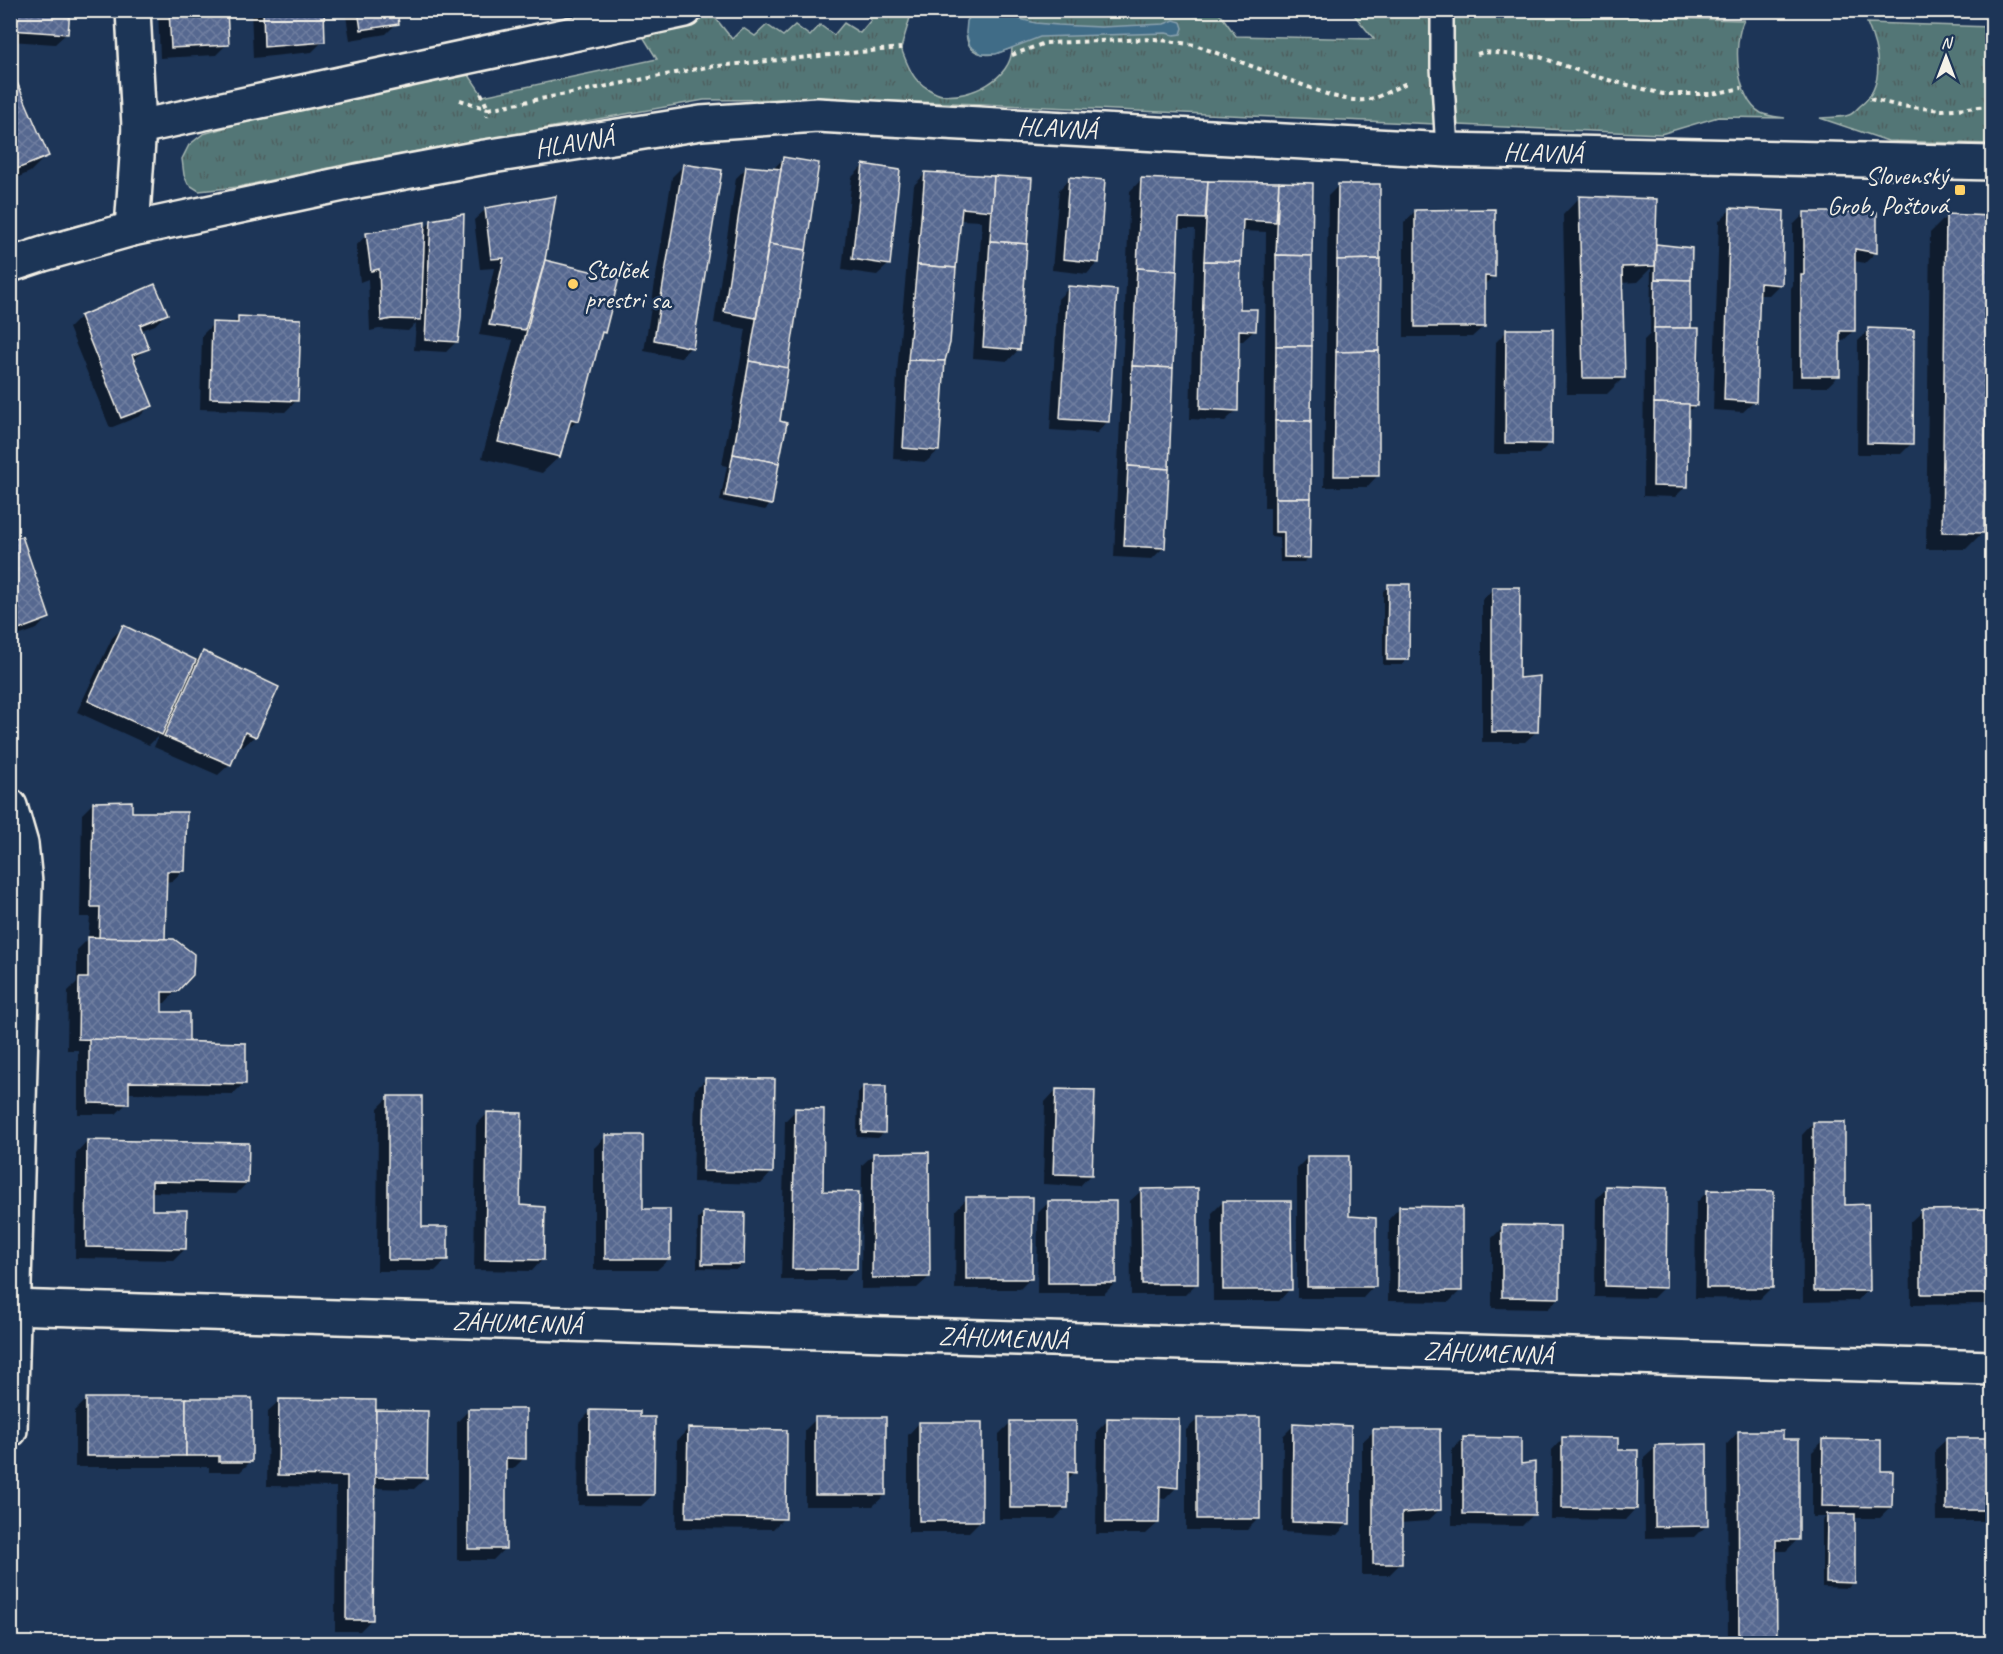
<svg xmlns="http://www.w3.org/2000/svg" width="2003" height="1654" viewBox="0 0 2003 1654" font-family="Caveat,sans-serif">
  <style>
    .park { fill: url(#park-tufts); stroke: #a4b4af; stroke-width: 1.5 }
    .water { fill: #416c87; stroke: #89a1ae; stroke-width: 1.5 }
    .shadow { fill: #0007 }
    .building { fill: url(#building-cross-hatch); stroke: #f4f1e8; stroke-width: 1.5 }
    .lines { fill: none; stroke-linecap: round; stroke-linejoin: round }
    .lane-casing { stroke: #f4f1e8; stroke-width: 26 }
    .street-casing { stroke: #f4f1e8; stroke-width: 38 }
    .secondary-casing { stroke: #f4f1e8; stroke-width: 38 }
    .path { stroke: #f4f1e8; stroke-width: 4; stroke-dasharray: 4.5 4.5; stroke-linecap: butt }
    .lane { stroke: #1d3557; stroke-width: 21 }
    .street { stroke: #1d3557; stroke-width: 33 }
    .secondary { stroke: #1d3557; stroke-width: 33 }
    .poi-dot { fill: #ffd166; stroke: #1d3557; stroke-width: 2 }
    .labels { text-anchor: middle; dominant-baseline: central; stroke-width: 5; stroke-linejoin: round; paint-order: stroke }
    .street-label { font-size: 26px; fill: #f4f1e8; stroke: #1d3557 }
    .poi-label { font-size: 26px; fill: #f4f1e8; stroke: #1d3557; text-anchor: end }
  </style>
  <defs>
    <pattern id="park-tufts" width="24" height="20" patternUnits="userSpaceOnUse" patternTransform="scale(1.5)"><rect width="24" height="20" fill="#537676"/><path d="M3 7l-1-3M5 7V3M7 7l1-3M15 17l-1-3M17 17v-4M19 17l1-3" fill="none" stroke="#4e5f5e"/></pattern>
    <pattern id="building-cross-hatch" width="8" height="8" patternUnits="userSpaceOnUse" patternTransform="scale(1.5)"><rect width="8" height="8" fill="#576890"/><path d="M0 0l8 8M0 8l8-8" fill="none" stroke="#707ea0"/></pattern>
  </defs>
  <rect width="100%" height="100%" fill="#1d3557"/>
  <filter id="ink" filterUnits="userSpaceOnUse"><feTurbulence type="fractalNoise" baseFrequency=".0167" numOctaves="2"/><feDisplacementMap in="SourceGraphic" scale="12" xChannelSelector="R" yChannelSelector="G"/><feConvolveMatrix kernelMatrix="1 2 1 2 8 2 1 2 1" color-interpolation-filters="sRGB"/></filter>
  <g filter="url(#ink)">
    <g class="park">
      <path d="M685,10L710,11L732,39L743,28L755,36L767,25L783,36L795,25L810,36L820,25L834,35L844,23L860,33L871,20L859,11H912L901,48C905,58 910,74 918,81C923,86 935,94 942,95C969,99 1012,79 1012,48C1003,51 993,56 983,54C961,50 964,25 974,11H1218L1236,36L1374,39L1351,11H1426L1744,20C1732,43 1736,99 1761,113C1767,116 1778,117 1785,118L1718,117L1661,134L981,104L824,99L704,100L357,162L238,187L199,191L188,184L184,175L182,159L189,145L203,134L459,60L483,96L657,59L634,22Z"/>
      <path d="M1867,23L1992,27V144L1888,141L1820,118C1829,117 1841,118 1849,115C1853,114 1857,109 1860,106C1886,86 1879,50 1867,23Z"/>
    </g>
    <path class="water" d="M974,10L1007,11L1020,19L1036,23L1058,25L1101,27L1164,24L1174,20L1181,22L1183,28L1181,34L1174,35L1166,33L1040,37L996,54H982L970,46L966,33L967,21Z"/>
    <g class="shadow">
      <path d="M10,10H68L67,33L55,44L10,41Z"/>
      <path d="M158,10H226L227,44L216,55L160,58Z"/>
      <path d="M251,10H322L323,41L312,52L253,58Z"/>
      <path d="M345,10H395L397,23L386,34L350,40Z"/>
      <path d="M489,10H528L490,18Z"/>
      <path d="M10,76L47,155L30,172L10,181Z"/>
      <path d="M783,159L779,422L770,505L765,510L720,501L727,466L722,465L746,329L714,323L736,178L747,167L772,170Z"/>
      <path d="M683,166L691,347L680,358L644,351L672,177Z"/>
      <path d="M863,166L889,264L877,275L842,270L852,177Z"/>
      <path d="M925,174L1030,180L1019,349L1008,361L973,358L982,221L959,220L944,360L938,451L926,462L893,459L897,372L914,185Z"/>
      <path d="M1070,178L1098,262L1087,274L1052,270L1059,190Z"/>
      <path d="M1141,180L1311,184L1309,557L1304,562H1280L1279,537L1270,536V508H1264L1266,232L1241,231L1238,310L1255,330L1243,341H1238L1237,410L1225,421L1190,419L1195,229H1177L1164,547L1152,559L1114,557L1130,191Z"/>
      <path d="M1339,185L1378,475L1367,487H1324L1328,196Z"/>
      <path d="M1579,198L1654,247L1656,245L1689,330L1695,405L1687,413L1686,486L1675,497L1643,496L1644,340L1650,334L1651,268L1637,282L1621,283L1624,377L1607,394H1567L1563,215Z"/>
      <path d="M486,209L544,261L617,279L603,332L600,336L578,420L566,431L559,457L542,473L482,458L513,340L479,335L494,268L480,269L474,220Z"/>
      <path d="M1730,210L1780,284L1769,295H1758L1755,401L1743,412L1713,410L1719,221Z"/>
      <path d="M1415,211L1493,276L1484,285V326L1472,337H1404V223Z"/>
      <path d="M1804,214L1876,252L1865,263L1854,261V330L1843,341H1838V376L1827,387H1791V288L1793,285V225Z"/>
      <path d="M1947,216L1989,300L1986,303L1983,532L1966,549H1926L1930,233Z"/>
      <path d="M431,222L457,341L446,352L414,350L416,323L408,331L379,329L370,331L368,279L360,282L356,246L367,234L423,230Z"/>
      <path d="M1069,288L1108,421L1097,433L1050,430L1058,299Z"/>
      <path d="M166,314L155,325L140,331L147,348L132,361L151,405L140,416L110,428L69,328L80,317Z"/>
      <path d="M239,318L297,400L285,412L200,409L202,335L213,324H232Z"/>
      <path d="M1869,330L1912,443L1901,454H1857L1858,341Z"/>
      <path d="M1507,331L1550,443L1539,454H1494L1496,342Z"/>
      <path d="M10,542L48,617L37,629L10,639Z"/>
      <path d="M1389,586L1407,659L1402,665H1383V591Z"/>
      <path d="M1493,589L1517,679L1537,731L1525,742H1482V600Z"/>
      <path d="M123,627L195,661L203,653L255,736L243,747L238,745L230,764L218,775L154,747L159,735L149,745L77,712L112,638Z"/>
      <path d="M93,803L131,814L184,870L172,881L165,882L164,940L176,991L165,1003H160V1013L187,1045L244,1083L233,1094L127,1093V1103L116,1114H78V1050H67L68,991L77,982V950L88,939L90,917H80L82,814Z"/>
      <path d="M706,1079L772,1172L761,1184L693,1182L695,1090Z"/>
      <path d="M863,1087L884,1133L878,1138L857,1137L858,1093Z"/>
      <path d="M1056,1090L1091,1174L1080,1186L1043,1184L1045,1102Z"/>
      <path d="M389,1097L421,1228L447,1259L435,1271H377L378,1108Z"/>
      <path d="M796,1110L821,1192L856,1268L844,1280H781L785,1121Z"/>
      <path d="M487,1114L519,1207L543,1259L532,1271L474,1270L476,1125Z"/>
      <path d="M1813,1123L1844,1207L1868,1290L1857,1301L1803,1302L1802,1135Z"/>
      <path d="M605,1137L641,1210L669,1259L657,1270H594V1148Z"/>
      <path d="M87,1141L247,1183L236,1194L150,1192V1211L185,1249L174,1260L75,1258L76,1153Z"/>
      <path d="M874,1154L929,1277L917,1288L861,1289L862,1165Z"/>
      <path d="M1308,1157L1374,1286L1363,1298H1297V1168Z"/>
      <path d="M1607,1188L1664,1287L1653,1298L1595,1297L1596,1199Z"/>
      <path d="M1142,1190L1197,1283L1185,1295H1131L1130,1201Z"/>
      <path d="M1707,1192L1771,1288L1760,1299L1695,1298L1696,1203Z"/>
      <path d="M967,1198L1031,1278L1020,1289H955L956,1210Z"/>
      <path d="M1049,1202L1115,1283L1104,1294H1037L1038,1213Z"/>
      <path d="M1223,1202L1290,1289L1279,1301H1213L1212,1213Z"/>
      <path d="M1400,1207L1460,1291L1449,1302L1388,1301L1389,1219Z"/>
      <path d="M1992,1210V1304L1911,1305L1910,1222L1922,1211Z"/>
      <path d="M703,1213L742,1264L737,1269L697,1268L698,1219Z"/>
      <path d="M1503,1227L1559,1298L1548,1309L1492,1308V1238Z"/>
      <path d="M87,1399L251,1461L240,1472H209V1467H75V1411Z"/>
      <path d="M280,1400L374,1411L427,1412L426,1478L414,1489L373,1488L372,1619L360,1631H335L336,1487L267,1486L268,1411Z"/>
      <path d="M468,1411L524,1458L513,1469H504V1549L493,1560H457V1422Z"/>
      <path d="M591,1411L653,1495L641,1506L578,1505L579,1423Z"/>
      <path d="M816,1419L885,1495L873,1506H805V1430Z"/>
      <path d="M1198,1419L1258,1519L1247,1530H1186V1430Z"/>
      <path d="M1108,1420L1177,1487L1165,1499L1158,1498V1523L1146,1534H1096L1097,1431Z"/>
      <path d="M919,1423L981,1520L969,1532H908V1435Z"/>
      <path d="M1010,1423L1075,1472L1066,1481V1508L1055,1519H999V1434Z"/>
      <path d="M1294,1425L1348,1523L1337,1535L1282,1532L1283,1436Z"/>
      <path d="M688,1429L784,1518L773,1529L676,1528L677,1441Z"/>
      <path d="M1374,1431L1439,1510L1428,1521L1400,1523V1564L1389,1575H1362V1442Z"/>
      <path d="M1738,1432L1797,1540L1786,1551H1775V1643L1728,1644L1727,1444Z"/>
      <path d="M1464,1438L1519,1466L1534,1514L1522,1526L1452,1525V1450Z"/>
      <path d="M1563,1438L1617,1452L1636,1508L1625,1520L1551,1519L1552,1450Z"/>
      <path d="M1947,1439L1992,1440V1521H1936L1935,1450Z"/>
      <path d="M1823,1441L1879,1473L1891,1507L1880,1518H1854L1853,1583L1848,1588L1822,1587V1521L1826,1517H1812V1452Z"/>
      <path d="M1656,1447L1706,1526L1695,1537L1645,1538L1644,1458Z"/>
    </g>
    <g class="building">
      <path d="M11,10H70L68,34L10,30Z"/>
      <path d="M169,10H227L229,45L171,48Z"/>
      <path d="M263,10H324L325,42L264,47Z"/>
      <path d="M358,10H397L399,24L361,30Z"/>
      <path d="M13,73L49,156L10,172V75Z"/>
      <path d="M783,157L819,163L806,250L769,244Z"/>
      <path d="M683,164L722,170L693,348L654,340Z"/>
      <path d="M863,164L900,170L890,265L852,259Z"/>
      <path d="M746,166L781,169L756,318L724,312Z"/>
      <path d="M925,172L994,176L992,211L962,208L956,268L917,265Z"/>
      <path d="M994,176L1032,178L1027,244L990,241Z"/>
      <path d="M1069,177L1105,180L1099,263L1063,259Z"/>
      <path d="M1141,178L1208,181L1205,219L1179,218L1177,271L1137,268Z"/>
      <path d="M1208,181L1279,182L1276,222L1243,220L1241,262L1204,261Z"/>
      <path d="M1279,182L1313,183L1312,256L1276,255Z"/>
      <path d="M1338,184H1380V259L1337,260Z"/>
      <path d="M556,196L545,260L525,330L489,325L504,258L491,259L485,208Z"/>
      <path d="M1579,196L1657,199L1655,266L1622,267L1625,378H1583Z"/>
      <path d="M1730,208L1784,211L1782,285L1760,283L1756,402L1724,400Z"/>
      <path d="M1495,209V277L1485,276V327H1415V210Z"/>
      <path d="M1804,212H1877V253L1855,249V331H1840V376H1801V275H1804Z"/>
      <path d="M464,214L461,317L458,342L425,340L431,220Z"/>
      <path d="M1946,214L1990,216L1991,301H1987L1984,533L1942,532Z"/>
      <path d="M425,222L421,320L392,319L381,321L379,269L371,271L366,233Z"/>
      <path d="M990,241L1027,244L1020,350L983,347Z"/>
      <path d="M769,244L806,250L788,368L749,361Z"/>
      <path d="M1656,244L1692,248L1691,280L1655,279Z"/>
      <path d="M1276,255L1312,256V346H1276Z"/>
      <path d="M1380,259L1379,351L1336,352L1337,260Z"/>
      <path d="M545,260L619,278L605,333L602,332L579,421L571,419L560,457L498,442Z"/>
      <path d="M1204,261L1241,262L1240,309H1257L1256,331L1239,330L1238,411L1200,409Z"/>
      <path d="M917,265L956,268L950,343L945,361L908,360Z"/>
      <path d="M1137,268L1177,271L1173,368L1132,366Z"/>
      <path d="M1655,279L1691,280V328H1654Z"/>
      <path d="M155,284L168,314L140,325L149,349L132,355L153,406L121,418L80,316Z"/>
      <path d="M1068,286L1117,290L1109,422L1060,419Z"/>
      <path d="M238,316L301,319L298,401L210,398L212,322L238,323Z"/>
      <path d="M1654,328H1699L1697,406L1654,403Z"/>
      <path d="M1868,328L1914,330L1913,444L1867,443Z"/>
      <path d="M1506,329H1553L1552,444L1505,443Z"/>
      <path d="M1276,346H1312L1311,421H1275Z"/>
      <path d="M1379,351V476H1334L1336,352Z"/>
      <path d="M908,360L945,361L939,451L903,448Z"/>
      <path d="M749,361L788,368L780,421L787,423L779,463L733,454Z"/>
      <path d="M1132,366L1173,368L1169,469L1128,466Z"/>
      <path d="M1654,403L1689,404L1688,487L1653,486Z"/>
      <rect x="1275" y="421" width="36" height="77"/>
      <path d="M733,454L779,463L772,505L725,496Z"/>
      <path d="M1128,466L1169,469L1165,548L1124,546Z"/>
      <path d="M1275,498H1311L1310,558L1284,557V532H1275Z"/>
      <path d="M22,536L50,618L10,633V541Z"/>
      <path d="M1388,584H1410L1409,660H1387Z"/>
      <path d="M1492,587H1520L1519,678L1540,676L1538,732H1492Z"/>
      <path d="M123,625L196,660L162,735L88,701Z"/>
      <path d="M203,651L279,687L256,737L245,732L231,765L164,736Z"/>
      <path d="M132,801V812H187L185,871H167L165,939L99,938L100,907H91L93,802Z"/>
      <path d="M88,937L174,939L194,954L193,975L177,992H162V1012H189V1043L78,1039L79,978H88Z"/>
      <path d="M89,1039L246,1043V1084L129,1082V1104L89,1103Z"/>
      <path d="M705,1078L775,1079L773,1173L703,1171Z"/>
      <path d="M863,1086H886L885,1133L862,1132Z"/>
      <path d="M1056,1089L1095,1090L1092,1175L1053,1174Z"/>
      <path d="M388,1096H422V1227H448V1260H388Z"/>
      <path d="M795,1108L824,1109L823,1191L859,1192L857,1269H792Z"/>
      <path d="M487,1112L522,1113L520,1205L545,1207L544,1260L485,1259Z"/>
      <path d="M1813,1122H1845V1205L1869,1204L1870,1291H1814Z"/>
      <path d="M605,1135H643V1209H670V1259H605Z"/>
      <path d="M87,1140L249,1143L248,1183L152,1181V1210H187L186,1249L86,1247Z"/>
      <path d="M929,1152L930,1277L872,1278L873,1153Z"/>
      <path d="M1307,1156H1349V1216L1376,1218V1287H1307Z"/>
      <path d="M1606,1186L1667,1188L1666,1288L1605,1286Z"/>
      <path d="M1198,1188V1284H1142L1141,1189Z"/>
      <path d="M1707,1190L1774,1191L1773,1288H1706Z"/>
      <path d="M966,1197H1033L1032,1279H966Z"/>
      <rect x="1048" y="1201" width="68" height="82"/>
      <path d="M1223,1201H1291L1292,1290H1223Z"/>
      <path d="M1399,1206L1462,1207V1291H1398Z"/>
      <path d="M1992,1209V1294H1921V1210Z"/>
      <path d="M703,1212L745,1213L744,1264H702Z"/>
      <path d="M1502,1225L1560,1226V1298L1502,1297Z"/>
      <rect x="86" y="1398" width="100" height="58"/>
      <path d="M186,1398H252V1462H219V1456H186Z"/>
      <path d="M279,1399L376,1400L373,1620H346L347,1476L278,1475Z"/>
      <path d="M468,1409H526V1459L506,1458V1549H468Z"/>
      <path d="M376,1410L428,1411L427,1478L375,1477Z"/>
      <path d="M590,1410L640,1411V1417H655L654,1495H589Z"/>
      <rect x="815" y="1417" width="71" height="78"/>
      <rect x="1197" y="1417" width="63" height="102"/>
      <path d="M1107,1418L1179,1419L1178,1488L1160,1486L1159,1523H1106Z"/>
      <path d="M1010,1421H1076V1473L1068,1472V1508H1010Z"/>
      <rect x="919" y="1422" width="63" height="99"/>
      <path d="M1293,1423L1351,1426L1350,1524L1292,1522Z"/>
      <path d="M688,1428L787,1430L786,1519L686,1517Z"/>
      <path d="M1373,1429H1440L1441,1510L1402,1513V1564H1373Z"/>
      <path d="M1738,1431H1783V1439H1799V1540H1776L1777,1644H1739Z"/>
      <path d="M1463,1437L1521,1438V1464L1535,1462V1515L1463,1514Z"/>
      <path d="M1562,1437L1618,1438V1450H1638L1637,1509L1562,1508Z"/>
      <rect x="1946" y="1438" width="46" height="72"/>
      <path d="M1823,1439L1881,1440V1471H1893L1892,1507L1822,1506Z"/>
      <path d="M1707,1444L1708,1526L1655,1527V1445Z"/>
      <path d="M1827,1514H1855V1583L1826,1582Z"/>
    </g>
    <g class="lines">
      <g class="lane-casing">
        <path id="lane" d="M1442,10V67L1447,150"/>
      </g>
      <g class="street-casing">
        <g id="street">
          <path d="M133,10L139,127"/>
          <path d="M132,229L139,127L685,10"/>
          <path d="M10,806L21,844L25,883L10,1430"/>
          <path d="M10,1307L1992,1368"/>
        </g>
      </g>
      <g class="secondary-casing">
        <path id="secondary" d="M10,265L43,254L132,229L357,181L485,157L701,123L817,115L1447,150L1992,163"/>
      </g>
      <g class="path">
        <path d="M1477,54L1484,52L1540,57L1593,76L1663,94H1712L1742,88"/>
        <path d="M1012,55L1045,43L1155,39L1195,45L1332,96C1372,106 1375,97 1409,82"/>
        <path d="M481,93L488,109L707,67L901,48"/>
        <path d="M1870,99L1900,106L1942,110L1992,106"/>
        <path d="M460,100L488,109L487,117"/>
      </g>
      <use href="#lane" class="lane"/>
      <use href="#street" class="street"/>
      <use href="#secondary" class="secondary"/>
    </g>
  </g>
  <g class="poi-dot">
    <rect x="1954" y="184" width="12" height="12" rx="3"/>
    <circle cx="573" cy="284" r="6"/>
  </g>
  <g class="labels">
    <g class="street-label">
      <text transform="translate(1057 128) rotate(3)">HLAVNÁ</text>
      <text transform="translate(574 143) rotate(-9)">HLAVNÁ</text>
      <text transform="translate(1543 153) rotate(2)">HLAVNÁ</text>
      <text transform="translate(517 1323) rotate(2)">ZÁHUMENNÁ</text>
      <text transform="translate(1003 1338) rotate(2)">ZÁHUMENNÁ</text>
      <text transform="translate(1488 1353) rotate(2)">ZÁHUMENNÁ</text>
    </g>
    <g class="poi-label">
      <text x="1948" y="175">Slovenský<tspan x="1948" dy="30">Grob, Poštová</tspan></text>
      <text x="585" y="269" text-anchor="start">Stolček<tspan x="585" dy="30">prestri sa</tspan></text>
    </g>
  </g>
  <rect width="2003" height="1654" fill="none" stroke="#1d3557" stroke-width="36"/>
  <rect x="18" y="18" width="1967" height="1618" fill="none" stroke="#f4f1e8" stroke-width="2" filter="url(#ink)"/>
  <g transform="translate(1946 57)" stroke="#1d3557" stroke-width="4.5" paint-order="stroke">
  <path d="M0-4.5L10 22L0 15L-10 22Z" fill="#f4f1e8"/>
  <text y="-9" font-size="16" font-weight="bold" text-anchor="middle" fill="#f4f1e8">N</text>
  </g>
</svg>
